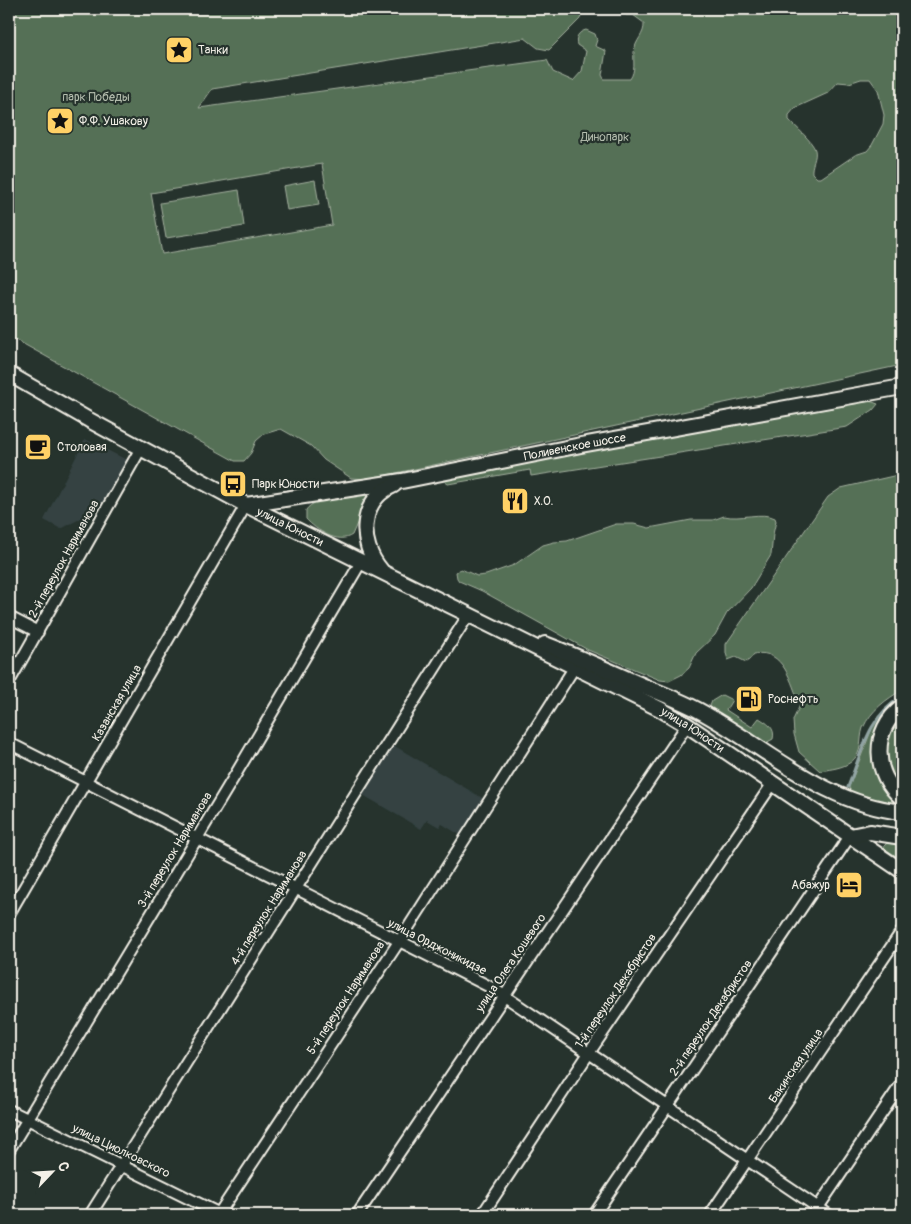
<svg xmlns="http://www.w3.org/2000/svg" width="911" height="1224" viewBox="0 0 911 1224" font-family="Pangolin,sans-serif">
  <style>
    .built { fill: #344242 }
    .green { fill: #547056; stroke: #a4b09f; fill-rule: evenodd }
    .lines { fill: none; stroke-linecap: round; stroke-linejoin: round }
    .stream { stroke: #91a4a3; stroke-width: 3 }
    .street-casing { stroke: #f4f1e8; stroke-width: 14 }
    .secondary-casing { stroke: #f4f1e8; stroke-width: 18 }
    .street { stroke: #26332d; stroke-width: 10 }
    .secondary { stroke: #26332d; stroke-width: 14 }
    .labels { text-anchor: middle; dominant-baseline: central; stroke-width: 4.5; stroke-linejoin: round; paint-order: stroke }
    .poi-label { font-size: 12px; fill: #f4f1e8; stroke: #26332d; text-anchor: start }
    .park-label { font-size: 12px; fill: #b4bdae; stroke: #26332d }
    .street-label { font-size: 12px; fill: #f4f1e8; stroke: #26332d }
  </style>
  <rect width="100%" height="100%" fill="#26332d"/>
  <filter id="ink" filterUnits="userSpaceOnUse"><feTurbulence type="fractalNoise" baseFrequency=".02" numOctaves="2"/><feDisplacementMap in="SourceGraphic" scale="10" xChannelSelector="R" yChannelSelector="G"/><feConvolveMatrix kernelMatrix="1 2 1 2 8 2 1 2 1" color-interpolation-filters="sRGB"/></filter>
  <g filter="url(#ink)">
    <g class="built">
      <path d="M85,439L127,460L102,507L61,529L44,520Z"/>
      <path d="M393,745L484,799L460,835L442,824L439,827L427,820L421,829L363,795Z"/>
    </g>
    <g class="green">
      <path d="M9,9H583L580,19L549,50L538,48L525,38L212,89L199,108L547,60L553,72L573,81L582,71L586,51L577,45C575,38 578,32 586,30L595,34L597,40L595,46L606,51L602,75L604,79H630C636,70 633,63 634,52C635,40 645,35 644,23L633,15H626L619,9H902V365L368,479L351,478L324,460L311,446L281,429L264,434L256,441L251,453L244,461H235L9,336ZM861,79H870L878,90L884,115L883,124L872,145L867,151L855,155L821,178H817L812,173C811,165 817,158 815,150C814,143 794,125 789,120V115L795,108L828,93L838,82L849,83ZM322,164L332,225L162,254L151,193Z"/>
      <path d="M315,180L319,205L287,210L283,186Z"/>
      <path d="M239,190L244,226L166,238L160,203Z"/>
      <path d="M870,401L878,404L873,410L847,427L531,476L530,470L448,484L444,481V478L600,447Z"/>
      <path d="M902,474V690C887,699 871,710 863,728C861,733 861,741 860,747C856,767 837,768 820,771L799,752L794,734L793,720L800,705C791,683 784,648 754,654L749,660L746,662L736,657L728,660L726,653V644L828,497L841,488Z"/>
      <path d="M371,491L352,535C338,545 316,530 306,519V510C315,496 355,494 371,491Z"/>
      <path d="M724,516C740,520 762,511 775,518L776,521L773,534L771,555L751,588L727,613L715,635L696,653L689,668L681,675L669,681L660,680L588,650L482,591L459,581L457,578L456,572L461,569L477,576L486,575L514,565L543,545L554,542L567,541L616,524H634L649,528L691,520H713Z"/>
      <path d="M722,695L732,700L726,710L752,727L759,718C767,723 776,728 773,739L764,744L713,710L710,706L712,701Z"/>
      <path d="M902,699V703C896,711 878,732 874,741C866,762 879,787 895,800V804L881,803L850,792L849,787L873,726L883,712Z"/>
      <path d="M902,715V791C882,767 879,738 902,715Z"/>
      <path d="M887,843L902,845V860L884,848V846Z"/>
    </g>
    <g class="lines">
      <path class="stream" d="M848,787C862,752 868,716 902,697"/>
      <g class="street-casing">
        <g id="street">
          <path d="M9,617L38,632"/>
          <path d="M9,682L141,448"/>
          <path d="M9,743L494,989L829,1215"/>
          <path d="M9,914L246,505"/>
          <path d="M9,1110L222,1215"/>
          <path d="M9,1150L237,772L361,562"/>
          <path d="M90,1215L469,614"/>
          <path d="M218,1215L408,928L574,668"/>
          <path d="M357,1215L687,725"/>
          <path d="M482,1215L589,1053L773,783"/>
          <path d="M594,1215L850,836"/>
          <path d="M710,1215L902,931"/>
          <path d="M813,1215L902,1083"/>
        </g>
      </g>
      <g class="secondary-casing">
        <g id="secondary">
          <path id="s1" d="M9,374L89,420L246,505L660,709L687,725L902,871"/>
          <path id="s2" d="M246,505L402,481L581,445L902,387"/>
          <path d="M381,570C358,543 359,500 394,485"/>
          <path d="M545,644C579,657 612,672 646,687C663,694 681,701 698,710C765,746 823,804 902,812"/>
          <path d="M902,707C871,730 873,775 902,798"/>
          <path d="M850,836L870,832L902,837"/>
        </g>
      </g>
      <use href="#street" class="street"/>
      <use href="#secondary" class="secondary"/>
    </g>
  </g>
  <defs>
    <g id="sight-square" transform="scale(1.4375)"><rect x="-9" y="-9" width="18" height="18" rx="4" fill="#ffd166" stroke="#26332d"/><path d="M0-6L1.8-2.2L6-1.7L2.9 1.2L3.7 5.4L0 3.3L-3.7 5.4L-2.9 1.2L-6-1.7L-1.8-2.2Z" fill="#111"/></g>
    <g id="cafe-square" transform="scale(1.4375)"><rect x="-9" y="-9" width="18" height="18" rx="4" fill="#ffd166" stroke="#26332d"/><path d="M-5.5-4.5H6V0H3Q3 3.5 0 3.5H-2.5Q-5.5 3.5-5.5 0ZM3-3.2v2h1.7v-2ZM-6 4.5H4V6H-6Z" fill="#111"/></g>
    <g id="bus-square" transform="scale(1.4375)"><rect x="-9" y="-9" width="18" height="18" rx="4" fill="#ffd166" stroke="#26332d"/><path d="M-5-6H5V4H4V6H2V4H-2V6H-4V4H-5ZM-3.5-4V0h7V-4ZM-3.5 1.2v1.5H-2V1.2ZM2 1.2v1.5H3.5V1.2Z" fill="#111"/></g>
    <g id="restaurant-square" transform="scale(1.4375)"><rect x="-9" y="-9" width="18" height="18" rx="4" fill="#ffd166" stroke="#26332d"/><path d="M-5-6h1v4h1v-4h1v4h1v-4h1v5L-1.5 .5V6h-2V.5L-5-1ZM5-6V6H3V1.5H1.5Q1.5-4 5-6Z" fill="#111"/></g>
    <g id="fuel-square" transform="scale(1.4375)"><rect x="-9" y="-9" width="18" height="18" rx="4" fill="#ffd166" stroke="#26332d"/><path d="M-5.5-6h7V0h2V4h1.3V-2.5L3-4.5l.8-.8L6-3V5H2.5V1h-1V6h-7ZM-4.2-4.7v3.2H.2V-4.7Z" fill="#111"/></g>
    <g id="hotel-square" transform="scale(1.4375)"><rect x="-9" y="-9" width="18" height="18" rx="4" fill="#ffd166" stroke="#26332d"/><path d="M-6-4.5h1.5V1H6V5H4.5V3h-9V5H-6ZM-4 0a1.8 1.8 0 1 1 3.6 0ZM.5 0V-2.5h3Q6-2.5 6 0Z" fill="#111"/></g>
  </defs>
  <g fill-rule="evenodd">
    <use href="#sight-square" x="179" y="50"/>
    <use href="#sight-square" x="60" y="121"/>
    <use href="#cafe-square" x="38" y="447"/>
    <use href="#bus-square" x="233" y="484"/>
    <use href="#restaurant-square" x="515" y="501"/>
    <use href="#fuel-square" x="749" y="699"/>
    <use href="#hotel-square" x="849" y="885"/>
  </g>
  <g class="labels">
    <g class="poi-label">
      <text x="198" y="50">Танки</text>
      <text x="79" y="121">Ф.Ф. Ушакову</text>
      <text x="57" y="447">Столовая</text>
      <text x="252" y="484">Парк Юности</text>
      <text x="534" y="501">Х.О.</text>
      <text x="768" y="699">Роснефть</text>
      <text x="830" y="885" text-anchor="end">Абажур</text>
    </g>
    <g class="park-label">
      <text x="96" y="97">парк Победы</text>
      <text x="605" y="137">Динопарк</text>
    </g>
    <g class="street-label">
      <text stroke="none"><textPath href="#s2" startOffset="334">Поливенское шоссе</textPath></text>
      <text stroke="none"><textPath href="#s1" startOffset="320">улица Юности</textPath></text>
      <text transform="translate(64 559) rotate(-61)">2-й переулок Нариманова</text>
      <text transform="translate(117 703) rotate(-60)">Казанская улица</text>
      <text stroke="none"><textPath href="#s1" startOffset="771">улица Юности</textPath></text>
      <text transform="translate(175 850) rotate(-59)">3-й переулок Нариманова</text>
      <text transform="translate(269 908) rotate(-58)">4-й переулок Нариманова</text>
      <text transform="translate(437 947) rotate(27)">улица Орджоникидзе</text>
      <text transform="translate(511 963) rotate(-56)">улица Олега Кошевого</text>
      <text transform="translate(616 991) rotate(-56)">1-й переулок Декабристов</text>
      <text transform="translate(346 998) rotate(-57)">5-й переулок Нариманова</text>
      <text transform="translate(711 1018) rotate(-56)">2-й переулок Декабристов</text>
      <text transform="translate(796 1066) rotate(-56)">Бакинская улица</text>
      <text transform="translate(121 1151) rotate(26)">улица Циолковского</text>
    </g>
  </g>
  <rect width="911" height="1224" fill="none" stroke="#26332d" stroke-width="30"/>
  <rect x="15" y="15" width="881" height="1194" fill="none" stroke="#f4f1e8" stroke-width="2" filter="url(#ink)"/>
  <g transform="translate(52 1172) rotate(65)" stroke="#26332d" stroke-width="4" paint-order="stroke">
  <path d="M0-4L9 19L0 12L-9 19Z" fill="#f4f1e8"/>
  <text y="-8" font-size="14" font-weight="bold" text-anchor="middle" fill="#f4f1e8">С</text>
  </g>
</svg>
